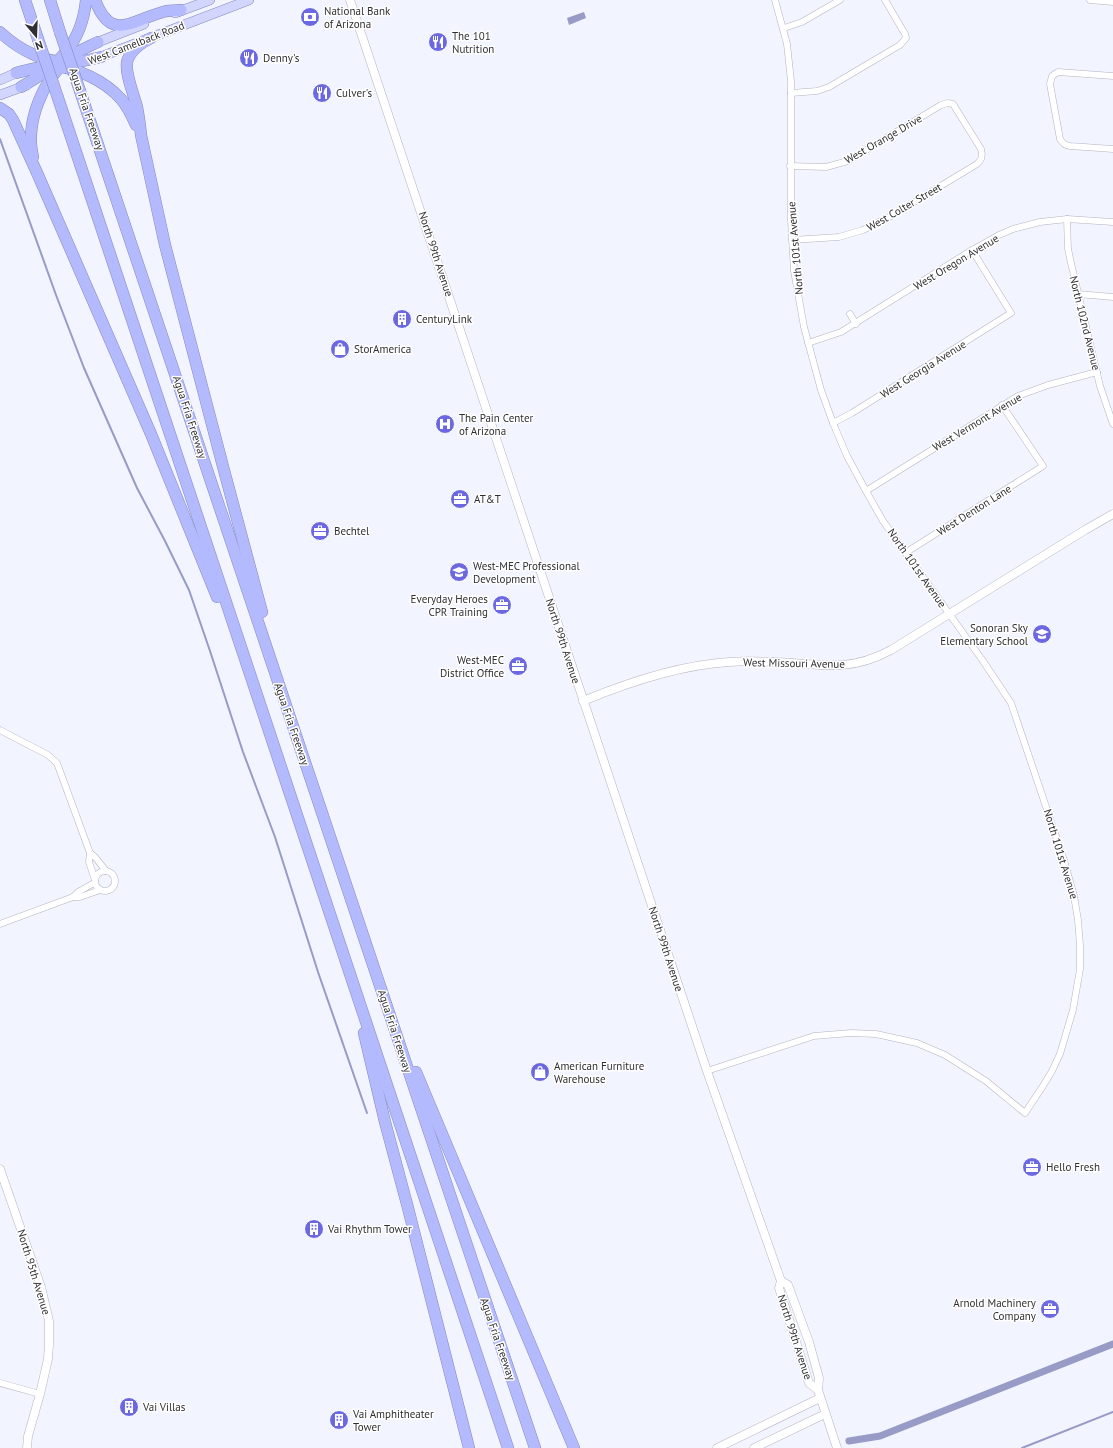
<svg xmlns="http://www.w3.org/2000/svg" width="1113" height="1448" viewBox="0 0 1113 1448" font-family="'PT Sans',sans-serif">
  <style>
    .water { fill: #979bc6 }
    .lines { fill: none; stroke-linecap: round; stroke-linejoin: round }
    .stream { stroke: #979bc6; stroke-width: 2 }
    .canal { stroke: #979bc6; stroke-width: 7 }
    .street-casing { stroke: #b3b4bf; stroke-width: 7 }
    .secondary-casing { stroke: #b3b4bf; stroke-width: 9 }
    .primary-casing { stroke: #8589b7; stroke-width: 10 }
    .highway-casing { stroke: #8589b7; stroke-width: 12 }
    .street { stroke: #fff; stroke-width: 6 }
    .secondary { stroke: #fff; stroke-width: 8 }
    .primary { stroke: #d2d6fe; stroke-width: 9 }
    .highway { stroke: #b4bafe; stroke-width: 11 }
    .highway-bridge-casing { stroke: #8589b7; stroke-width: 12; stroke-linecap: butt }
    .highway-bridge { stroke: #b4bafe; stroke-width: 11 }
    .labels { text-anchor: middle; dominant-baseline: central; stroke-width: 3; stroke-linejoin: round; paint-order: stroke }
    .poi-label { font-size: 11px; fill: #2f2f33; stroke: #fff; text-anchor: start }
    .street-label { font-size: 11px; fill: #2f2f33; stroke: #fff }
  </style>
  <rect width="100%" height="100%" fill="#f2f4ff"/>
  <path class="water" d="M584,12L586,18L569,25L567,18Z"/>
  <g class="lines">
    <g class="stream">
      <path d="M0,139L56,295L84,368L137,488L165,541L189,590L210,651L243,752L275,837L318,972L367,1113"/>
      <path d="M1022,1448L1113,1412"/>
    </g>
    <path class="canal" d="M849,1441L880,1436L1113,1344"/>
    <g class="street-casing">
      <g id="street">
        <path d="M1090,0L1113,2"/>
        <path d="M784,28L802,22L840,0"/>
        <path d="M1113,76L1058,72L1052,76L1050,84L1060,139C1063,144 1065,145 1070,146L1113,149"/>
        <path d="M791,93L817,91L829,87L900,45L906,38L905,34L885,0"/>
        <path d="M790,166L826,167L848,161L941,105L948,103L953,104L981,149C983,156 982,160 977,164L891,216L863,230L839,237L792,240"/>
        <path d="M1067,219L1068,249L1071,263L1100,386L1113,424"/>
        <path d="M1078,294L1113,297"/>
        <path d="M850,314L856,324"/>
        <path d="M808,343L841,332L972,250L999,235L1013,229L1040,222L1067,219L1113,222"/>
        <path d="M833,423L852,413L1011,313L972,250"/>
        <path d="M866,491L1018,396L1048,385L1097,372"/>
        <path d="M905,553L1043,466L1002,405"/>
        <path d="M0,730L48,755L57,763L90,853L89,862L95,880"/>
        <path d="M90,853L95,857L106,871"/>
        <circle cx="105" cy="881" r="10"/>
        <path d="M73,897H80L100,890"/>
        <path d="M0,924L73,897L78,892L94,883"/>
        <path d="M707,1071L814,1036L851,1033L876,1034L917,1043L945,1055L986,1081L1025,1113L1043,1086L1052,1071L1060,1054L1073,1010L1080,969V945L1078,920L1074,896L1064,860L1011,703L983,661L883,521L866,491L847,456L833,423L821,390L804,327L794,271L791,220V81L787,44L775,0"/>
        <path d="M0,1383L40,1394"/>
      </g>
    </g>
    <g class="secondary-casing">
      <g id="secondary">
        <path d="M350,0L707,1071L781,1281L779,1288L809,1383L818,1390"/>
        <path d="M583,701C629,682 679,665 729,662C755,660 780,662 806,664C817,665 830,666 842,665C859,664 876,658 891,650L1085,530L1113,514"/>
        <path d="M0,1169L41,1287L49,1321V1345L48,1359L40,1394L28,1436L27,1448"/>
        <path d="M781,1281L788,1285L809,1342L819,1378L818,1390L837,1448"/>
        <path d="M717,1448L820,1398"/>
        <path d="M754,1448L825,1414"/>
      </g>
    </g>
    <g class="primary-casing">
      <g id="primary">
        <path d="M175,13L210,0"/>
        <path d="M93,44L144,24"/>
        <path d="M95,59L249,0"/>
        <path d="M0,80L21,71"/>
        <path d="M0,95L27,85"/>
      </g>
    </g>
    <g class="highway-casing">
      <g id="highway">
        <path d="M25,0L38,39"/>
        <path d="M50,0L60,32"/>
        <path d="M95,0C111,42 131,21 163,12C168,10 175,11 181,10"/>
        <path d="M0,32C19,50 46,64 73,62C83,62 92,59 101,57"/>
        <path d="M151,38C141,43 130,50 127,62C125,74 134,95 137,107C139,117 140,125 141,135L165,245L225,474L262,612"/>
        <path d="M16,73C28,70 40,66 52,66C76,67 105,81 121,99C128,107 132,116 136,125"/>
        <path d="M21,87C57,67 82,44 86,0"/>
        <path d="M80,91L535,1448"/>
        <path d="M58,98L508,1448"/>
        <path d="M0,108L9,114L13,120L38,175L151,434L217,597"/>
        <path d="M33,157C25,123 42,81 69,58C77,51 88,47 98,42"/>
        <path d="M364,1033L385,1122L408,1208L469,1448"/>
        <path d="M416,1072L574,1448"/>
      </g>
    </g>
    <use href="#street" class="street"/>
    <use href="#secondary" class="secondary"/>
    <use href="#primary" class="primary"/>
    <use href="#highway" class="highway"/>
    <g class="highway-bridge-casing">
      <g id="highway-bridge">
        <path d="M60,32L80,91"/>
        <path d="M38,39L58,98"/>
      </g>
    </g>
    <use href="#highway-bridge" class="highway-bridge"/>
  </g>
  <defs>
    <g id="bank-disc" transform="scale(1)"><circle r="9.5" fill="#6b68e2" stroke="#fff"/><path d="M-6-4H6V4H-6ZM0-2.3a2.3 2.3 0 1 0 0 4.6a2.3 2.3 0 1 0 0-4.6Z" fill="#fff"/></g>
    <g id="restaurant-disc" transform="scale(1)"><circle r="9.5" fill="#6b68e2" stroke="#fff"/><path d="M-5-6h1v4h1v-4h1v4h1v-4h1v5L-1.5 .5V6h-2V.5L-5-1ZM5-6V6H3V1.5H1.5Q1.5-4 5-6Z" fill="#fff"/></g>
    <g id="building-disc" transform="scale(1)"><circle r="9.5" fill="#6b68e2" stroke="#fff"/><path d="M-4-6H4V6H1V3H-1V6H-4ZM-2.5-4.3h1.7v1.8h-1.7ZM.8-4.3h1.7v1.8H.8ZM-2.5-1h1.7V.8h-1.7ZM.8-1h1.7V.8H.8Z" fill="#fff"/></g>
    <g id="shop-disc" transform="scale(1)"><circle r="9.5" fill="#6b68e2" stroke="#fff"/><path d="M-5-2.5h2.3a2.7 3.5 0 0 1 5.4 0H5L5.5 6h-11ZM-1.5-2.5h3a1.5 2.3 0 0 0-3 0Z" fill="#fff"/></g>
    <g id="hospital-disc" transform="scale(1)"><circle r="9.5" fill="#6b68e2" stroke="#fff"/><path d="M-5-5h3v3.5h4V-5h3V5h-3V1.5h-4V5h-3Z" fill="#fff"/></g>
    <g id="office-disc" transform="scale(1)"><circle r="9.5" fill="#6b68e2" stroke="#fff"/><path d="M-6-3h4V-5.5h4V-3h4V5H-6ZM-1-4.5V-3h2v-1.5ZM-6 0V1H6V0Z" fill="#fff"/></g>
    <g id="university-disc" transform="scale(1)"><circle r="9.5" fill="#6b68e2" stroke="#fff"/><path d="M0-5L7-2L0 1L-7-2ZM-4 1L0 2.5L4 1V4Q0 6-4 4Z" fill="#fff"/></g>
    <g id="school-disc" transform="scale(1)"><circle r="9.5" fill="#6b68e2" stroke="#fff"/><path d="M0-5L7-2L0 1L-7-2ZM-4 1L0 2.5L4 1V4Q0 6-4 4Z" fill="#fff"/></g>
  </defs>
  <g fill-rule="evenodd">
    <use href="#bank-disc" x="310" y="17"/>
    <use href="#restaurant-disc" x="438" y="42"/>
    <use href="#restaurant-disc" x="249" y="58"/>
    <use href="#restaurant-disc" x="322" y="93"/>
    <use href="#building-disc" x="402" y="319"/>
    <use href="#shop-disc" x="340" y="349"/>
    <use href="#hospital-disc" x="445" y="424"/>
    <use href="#office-disc" x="460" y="499"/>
    <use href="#office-disc" x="320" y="531"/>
    <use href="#university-disc" x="459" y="572"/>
    <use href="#office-disc" x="502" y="605"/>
    <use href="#school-disc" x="1042" y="634"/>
    <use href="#office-disc" x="518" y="666"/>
    <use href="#shop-disc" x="540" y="1072"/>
    <use href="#office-disc" x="1032" y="1167"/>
    <use href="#building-disc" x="314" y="1229"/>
    <use href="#office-disc" x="1050" y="1309"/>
    <use href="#building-disc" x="129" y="1407"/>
    <use href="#building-disc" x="339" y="1420"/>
  </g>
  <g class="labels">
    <g class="poi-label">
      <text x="324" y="11">National Bank<tspan x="324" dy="13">of Arizona</tspan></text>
      <text x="452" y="36">The 101<tspan x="452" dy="13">Nutrition</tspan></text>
      <text x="263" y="58">Denny's</text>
      <text x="336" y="93">Culver's</text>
      <text x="416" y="319">CenturyLink</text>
      <text x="354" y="349">StorAmerica</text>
      <text x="459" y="418">The Pain Center<tspan x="459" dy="13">of Arizona</tspan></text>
      <text x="474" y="499">AT&amp;T</text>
      <text x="334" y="531">Bechtel</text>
      <text x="473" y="566">West-MEC Professional<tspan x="473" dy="13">Development</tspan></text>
      <text x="488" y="599" text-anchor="end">Everyday Heroes<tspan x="488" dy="13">CPR Training</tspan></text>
      <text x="1028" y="628" text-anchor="end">Sonoran Sky<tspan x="1028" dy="13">Elementary School</tspan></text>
      <text x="504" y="660" text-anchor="end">West-MEC<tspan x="504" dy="13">District Office</tspan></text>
      <text x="554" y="1066">American Furniture<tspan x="554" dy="13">Warehouse</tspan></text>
      <text x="1046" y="1167">Hello Fresh</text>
      <text x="328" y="1229">Vai Rhythm Tower</text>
      <text x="1036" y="1303" text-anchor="end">Arnold Machinery<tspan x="1036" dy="13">Company</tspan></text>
      <text x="143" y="1407">Vai Villas</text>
      <text x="353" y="1414">Vai Amphitheater<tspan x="353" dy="13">Tower</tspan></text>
    </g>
    <g class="street-label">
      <text transform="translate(136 43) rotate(-21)">West Camelback Road</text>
      <text transform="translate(87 109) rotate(71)">Agua Fria Freeway</text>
      <text transform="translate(883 139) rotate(-30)">West Orange Drive</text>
      <text transform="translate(904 207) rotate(-30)">West Colter Street</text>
      <text transform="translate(795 248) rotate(-95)">North 101st Avenue</text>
      <text transform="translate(436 254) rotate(72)">North 99th Avenue</text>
      <text transform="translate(956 262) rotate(-31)">West Oregon Avenue</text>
      <text transform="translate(1085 323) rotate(76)">North 102nd Avenue</text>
      <text transform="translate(923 369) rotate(-32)">West Georgia Avenue</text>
      <text transform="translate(190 417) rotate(72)">Agua Fria Freeway</text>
      <text transform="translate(977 422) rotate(-31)">West Vermont Avenue</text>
      <text transform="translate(974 510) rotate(-32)">West Denton Lane</text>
      <text transform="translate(917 568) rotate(55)">North 101st Avenue</text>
      <text transform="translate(563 641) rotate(72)">North 99th Avenue</text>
      <text transform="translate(794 663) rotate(1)">West Missouri Avenue</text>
      <text transform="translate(292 724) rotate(71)">Agua Fria Freeway</text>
      <text transform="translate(1061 854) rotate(73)">North 101st Avenue</text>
      <text transform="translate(666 949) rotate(72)">North 99th Avenue</text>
      <text transform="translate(395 1031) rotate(72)">Agua Fria Freeway</text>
      <text transform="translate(34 1272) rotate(73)">North 95th Avenue</text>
      <text transform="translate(795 1337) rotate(72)">North 99th Avenue</text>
      <text transform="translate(498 1339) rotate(71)">Agua Fria Freeway</text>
    </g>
  </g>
  <g transform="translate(36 36) rotate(161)" stroke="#ffffff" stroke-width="3" paint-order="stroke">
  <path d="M0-3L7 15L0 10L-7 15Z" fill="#2f2f33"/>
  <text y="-6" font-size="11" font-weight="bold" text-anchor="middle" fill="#2f2f33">N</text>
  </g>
</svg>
